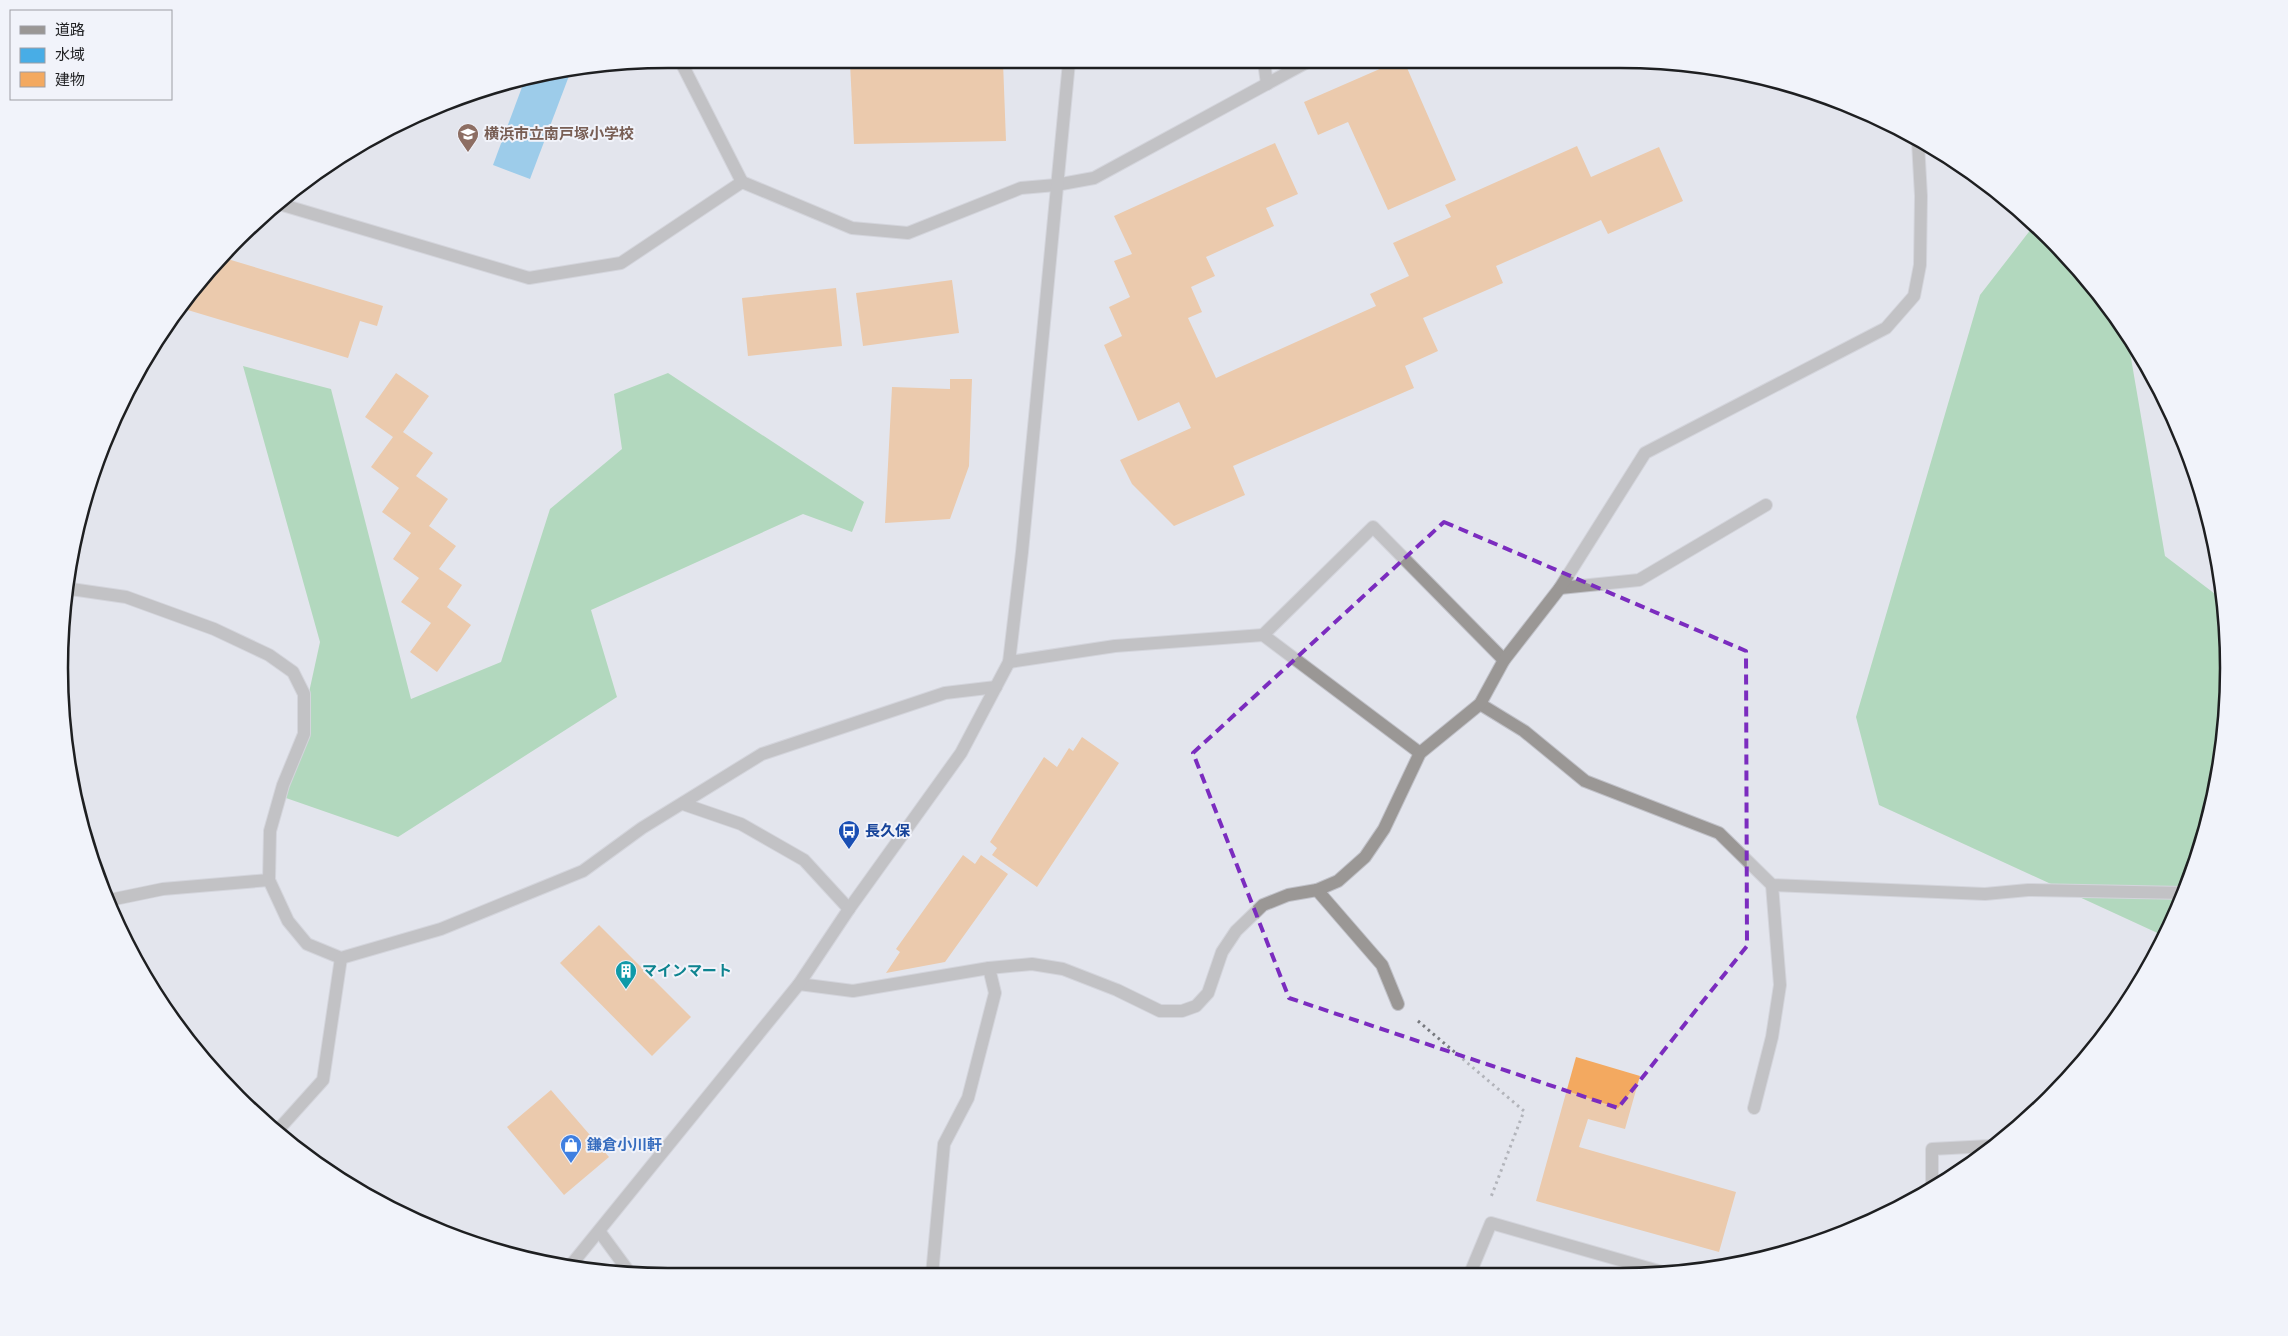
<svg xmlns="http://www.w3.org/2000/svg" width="2288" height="1336" viewBox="0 0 2288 1336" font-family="Cabin,'Noto Sans JP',sans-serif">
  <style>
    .forest { fill: #77c885 }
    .water { fill: #48ade6 }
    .building { fill: #f3a960 }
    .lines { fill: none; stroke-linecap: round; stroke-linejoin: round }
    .service-casing { stroke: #c0c1c8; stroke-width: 14 }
    .minor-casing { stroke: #c0c1c8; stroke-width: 14 }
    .tertiary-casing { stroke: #c0c1c8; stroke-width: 14 }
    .path { stroke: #77797e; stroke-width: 3; stroke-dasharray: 2.5 4; stroke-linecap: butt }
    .service { stroke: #9a9795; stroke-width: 12 }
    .minor { stroke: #9a9795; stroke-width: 12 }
    .tertiary { stroke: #9a9795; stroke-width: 12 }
    .marked { fill: none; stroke: #7b2cbf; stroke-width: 4; stroke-dasharray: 10 6; stroke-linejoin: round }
    .labels { text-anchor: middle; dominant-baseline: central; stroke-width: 4; stroke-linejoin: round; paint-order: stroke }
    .education-label { font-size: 15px; font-weight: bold; fill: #785e54; stroke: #f1f3fa; text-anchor: start }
    .transit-label { font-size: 15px; font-weight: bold; fill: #164399; stroke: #f1f3fa; text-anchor: start }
    .culture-label { font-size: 15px; font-weight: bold; fill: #0d838f; stroke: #f1f3fa; text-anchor: start }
    .shop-label { font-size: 15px; font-weight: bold; fill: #366cbe; stroke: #f1f3fa; text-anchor: start }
    .rim { fill: none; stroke: #1e1f21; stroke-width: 2.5 }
  </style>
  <rect width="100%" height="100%" fill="#e3e5ed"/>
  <g class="forest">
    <path d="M2035,224L2051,237L2126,329L2165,556L2223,600L2229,668L2218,787L2183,901L2164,936L1879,805L1856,717L1980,295Z"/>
    <path d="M243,366L331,389L411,699L501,662L550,509L622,449L614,394L668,373L864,502L852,532L803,514L591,610L617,697L398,837L286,798L320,642Z"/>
  </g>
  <path class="water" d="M572,68L530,179L493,165L525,79Z"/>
  <g class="building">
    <path d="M1398,61H1404L1456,180L1388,210L1348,122L1318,135L1304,102Z"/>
    <path d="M1003,62L1006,141L854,144L850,63Z"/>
    <path d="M1275,143L1298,194L1266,208L1274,226L1206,257L1215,276L1191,287L1202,312L1188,318L1216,378L1376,306L1370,294L1409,276L1393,243L1451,217L1445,205L1577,146L1591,177L1659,147L1683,201L1608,234L1601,220L1496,266L1503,283L1423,318L1438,351L1405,366L1414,388L1233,466L1245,495L1174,526L1132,484L1120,460L1191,428L1179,402L1138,421L1104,345L1122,336L1109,307L1130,297L1114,261L1132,254L1114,216Z"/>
    <path d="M221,257L383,306L377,326L360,321L348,358L181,308Z"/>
    <path d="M952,280L959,333L863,346L856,293Z"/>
    <path d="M836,288L842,346L748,356L742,298Z"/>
    <path d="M396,373L429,396L403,432L433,453L416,476L448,499L429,526L456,546L439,569L462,585L447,607L471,625L437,672L410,652L431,623L401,602L419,578L393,559L411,533L382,512L399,488L371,467L393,437L365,417Z"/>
    <path d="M950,379H972L969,466L950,519L885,523L892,387L950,389Z"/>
    <path d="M1082,737L1119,763L1037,887L992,855L997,848L990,842L1044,757L1057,767L1069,748L1073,751Z"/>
    <path d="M963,855L975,864L981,855L1008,874L945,962L886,973L900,952L896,949Z"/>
    <path d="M599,925L691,1017L652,1056L560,963Z"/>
    <path d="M1576,1057L1640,1076L1625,1129L1588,1119L1579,1147L1736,1192L1719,1252L1536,1201Z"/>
    <path d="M551,1090L609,1157L564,1195L507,1127Z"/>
  </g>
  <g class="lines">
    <g class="service-casing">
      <g id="service">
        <path d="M64,588L126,597L214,629L269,655L293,672L304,694V734L283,785L270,831L269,880L288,921L307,944L341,958L441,929L583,871L642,828L762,754L945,693L996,687"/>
        <path d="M1560,588L1639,580L1766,505"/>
        <path d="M1263,635L1373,527L1504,660"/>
        <path d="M1009,662L1115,646L1263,635L1420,753"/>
        <path d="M683,804L741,824L804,860L849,909"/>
        <path d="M1317,890L1382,965L1398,1004"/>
        <path d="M1754,1108L1772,1037L1780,985L1772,885"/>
        <path d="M278,1130L323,1080L341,958"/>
        <path d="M934,1276L932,1275L944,1144L968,1098L995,993L989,968"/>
      </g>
    </g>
    <g class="minor-casing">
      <g id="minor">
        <path d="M1264,62L1267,84"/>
        <path d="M682,64L742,182"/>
        <path d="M276,203L529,278L621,263L742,182L852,228L908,233L1021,188L1056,185L1094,178L1309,61"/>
        <path d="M1480,704L1524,731L1585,781L1719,833L1772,885L1985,894L2028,890L2185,893"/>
        <path d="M105,901L163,889L269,880"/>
        <path d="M799,984L853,991L989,968L1032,964L1063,969L1117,990L1160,1011H1182L1196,1006L1208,993L1222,952L1236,931L1263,905L1288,895L1317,890L1338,881L1365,857L1384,829L1420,753L1480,704L1504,660L1560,588L1645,453L1886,328L1914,296L1920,265L1921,196L1918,142"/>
        <path d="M1932,1190V1149L1989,1146"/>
        <path d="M599,1231L632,1276"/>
        <path d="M1469,1276L1491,1223L1669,1274"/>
      </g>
    </g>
    <g class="tertiary-casing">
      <path id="tertiary" d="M571,1265L799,984L849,909L961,753L1009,662L1022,552L1069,62"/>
    </g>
    <path class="path" d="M1418,1021L1524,1111L1491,1197"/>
    <use href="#service" class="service"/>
    <use href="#minor" class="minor"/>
    <use href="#tertiary" class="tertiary"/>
  </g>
  <path d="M0 0H2288V1336H0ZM1444,522L1746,651L1747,946L1618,1108L1289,998L1193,753Z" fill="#e3e5ed" fill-opacity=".55" fill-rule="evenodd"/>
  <path class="marked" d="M1444,522L1746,651L1747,946L1618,1108L1289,998L1193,753Z"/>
  <defs>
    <g id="school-pin" transform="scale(1.125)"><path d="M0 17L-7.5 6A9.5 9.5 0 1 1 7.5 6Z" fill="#8d6e63" stroke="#f1f3fa"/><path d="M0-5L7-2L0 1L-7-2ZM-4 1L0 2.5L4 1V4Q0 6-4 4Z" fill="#fff"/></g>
    <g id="bus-pin" transform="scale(1.125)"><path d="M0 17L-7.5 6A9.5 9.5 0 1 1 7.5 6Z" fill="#1a4fb4" stroke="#f1f3fa"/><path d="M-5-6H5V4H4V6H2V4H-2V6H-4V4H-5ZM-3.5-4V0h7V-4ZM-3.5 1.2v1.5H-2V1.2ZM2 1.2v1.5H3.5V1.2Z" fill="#fff"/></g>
    <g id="building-pin" transform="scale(1.125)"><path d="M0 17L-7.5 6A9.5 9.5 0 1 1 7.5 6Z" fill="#0f9aa8" stroke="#f1f3fa"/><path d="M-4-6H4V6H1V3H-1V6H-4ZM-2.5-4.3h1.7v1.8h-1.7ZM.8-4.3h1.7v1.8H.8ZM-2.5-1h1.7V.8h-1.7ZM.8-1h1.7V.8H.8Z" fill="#fff"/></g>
    <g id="shop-pin" transform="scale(1.125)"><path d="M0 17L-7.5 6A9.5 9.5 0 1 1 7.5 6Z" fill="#3f7fe0" stroke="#f1f3fa"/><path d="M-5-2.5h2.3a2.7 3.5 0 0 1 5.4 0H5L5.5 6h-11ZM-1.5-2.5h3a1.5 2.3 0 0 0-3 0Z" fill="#fff"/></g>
  </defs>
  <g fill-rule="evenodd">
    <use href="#school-pin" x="468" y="134"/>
    <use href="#bus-pin" x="849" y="831"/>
    <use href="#building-pin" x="626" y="971"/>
    <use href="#shop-pin" x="571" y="1145"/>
  </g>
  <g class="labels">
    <g class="education-label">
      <text x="484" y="134">横浜市立南戸塚小学校</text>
    </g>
    <g class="transit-label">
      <text x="865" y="831">長久保</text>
    </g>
    <g class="culture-label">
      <text x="642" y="971">マインマート</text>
    </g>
    <g class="shop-label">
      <text x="587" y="1145">鎌倉小川軒</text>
    </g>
  </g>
  <path d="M0 0H2288V1336H0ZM668 68H1620A600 600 0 0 1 2220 668V668A600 600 0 0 1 1620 1268H668A600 600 0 0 1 68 668V668A600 600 0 0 1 668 68Z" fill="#f1f3fa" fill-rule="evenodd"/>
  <path class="rim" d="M668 68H1620A600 600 0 0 1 2220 668V668A600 600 0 0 1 1620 1268H668A600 600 0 0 1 68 668V668A600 600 0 0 1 668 68Z"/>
  <rect x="10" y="10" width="162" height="90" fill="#f1f3fa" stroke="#9d9ea3"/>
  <rect x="20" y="26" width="25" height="8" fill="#9a9795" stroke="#9d9ea3"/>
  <text x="55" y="35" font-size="15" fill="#1e1f21">道路</text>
  <rect x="20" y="48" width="25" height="15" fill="#48ade6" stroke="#9d9ea3"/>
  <text x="55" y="60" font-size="15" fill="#1e1f21">水域</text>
  <rect x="20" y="72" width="25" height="15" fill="#f3a960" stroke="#9d9ea3"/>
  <text x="55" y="85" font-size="15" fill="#1e1f21">建物</text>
</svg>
